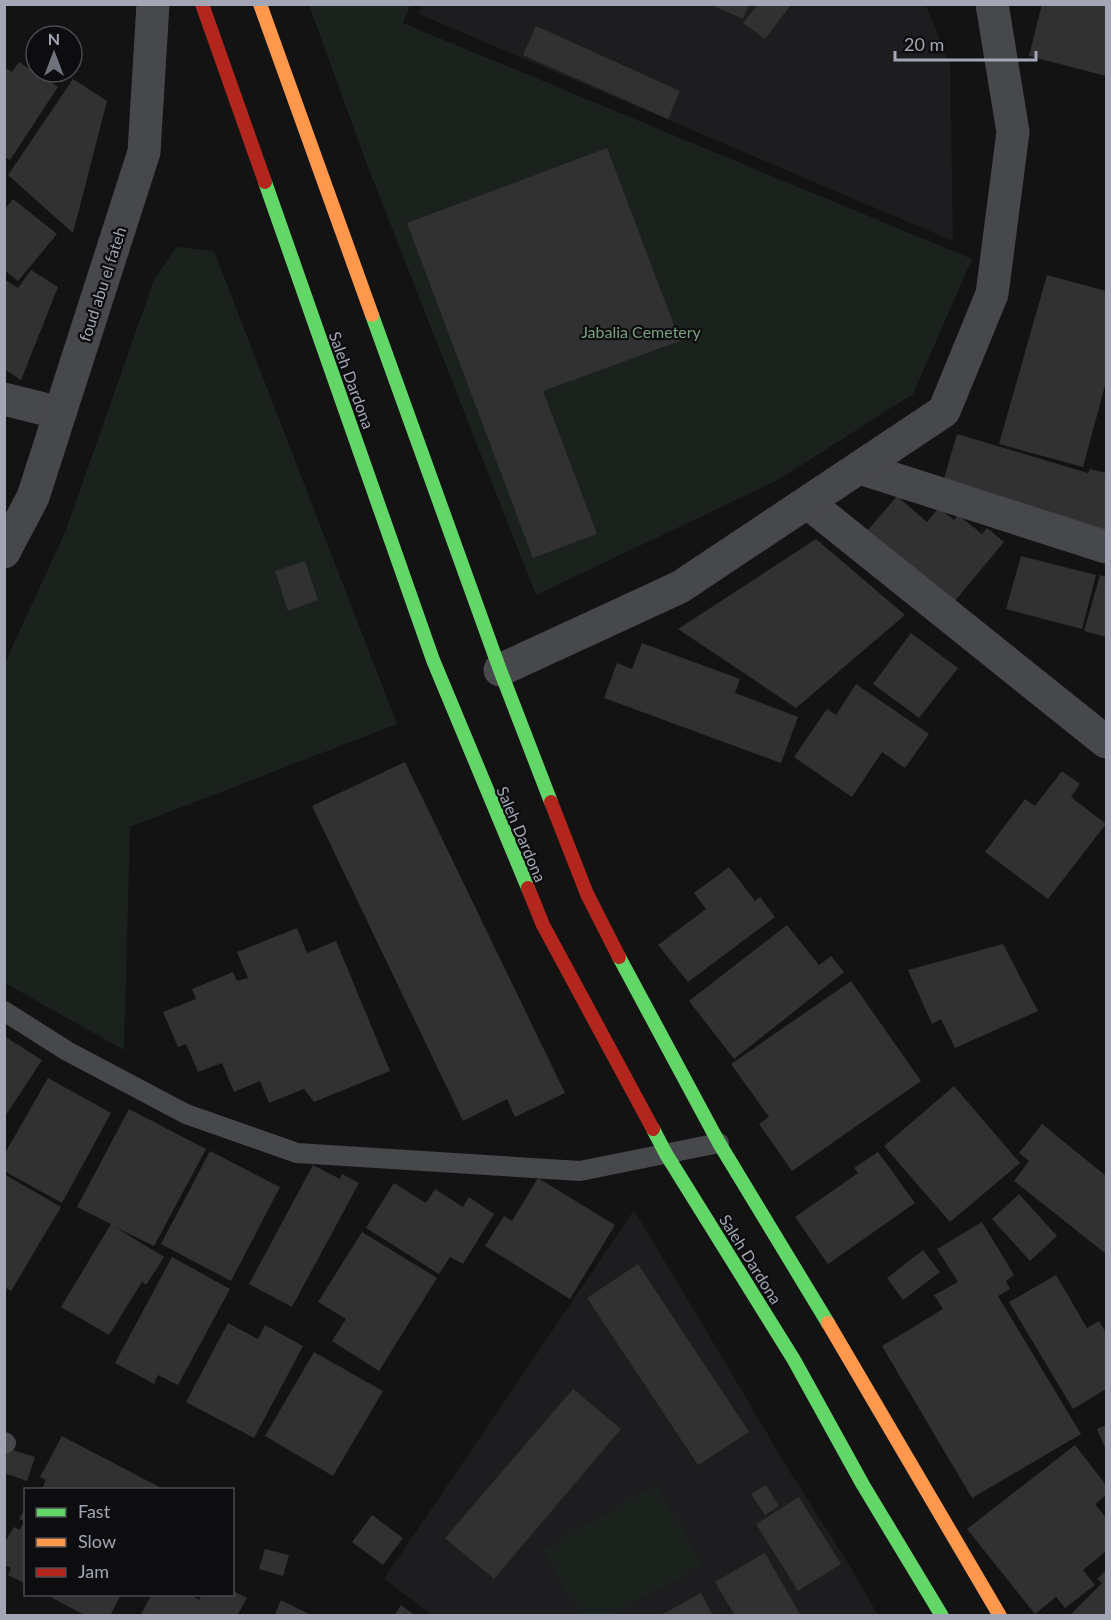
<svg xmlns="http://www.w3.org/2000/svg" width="1111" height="1620" viewBox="0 0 1111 1620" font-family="Lato,sans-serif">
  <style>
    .built { fill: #1d1d1f }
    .green { fill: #1b221d }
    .building { fill: #313132 }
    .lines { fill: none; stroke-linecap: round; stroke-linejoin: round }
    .lane { stroke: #47484c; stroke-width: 20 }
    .street { stroke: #47484c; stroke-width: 33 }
    .fast { stroke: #63d668; stroke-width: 14 }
    .slow { stroke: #ff974d; stroke-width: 14 }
    .jam { stroke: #b3261e; stroke-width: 14 }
    .labels { text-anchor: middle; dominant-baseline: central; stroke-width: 4.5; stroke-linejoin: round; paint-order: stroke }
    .street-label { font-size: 16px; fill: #a3a7b5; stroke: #0d0d0f }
    .park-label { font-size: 16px; fill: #79a17e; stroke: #0d0d0f }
  </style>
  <rect width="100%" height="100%" fill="#131313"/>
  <g class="built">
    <path d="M422,4L926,5L950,65L953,241L419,14Z"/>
    <path d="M634,1210L792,1475L853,1571L878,1615H432L384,1579Z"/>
  </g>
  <g class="green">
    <path d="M309,5H410L403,23L972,259L913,394L778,480L536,595L368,167Z"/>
    <path d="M176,247L214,251L397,724L130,827L124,1050L5,983V663L66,530L154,280Z"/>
    <path d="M656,1485L703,1564L613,1615H581L543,1550Z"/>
  </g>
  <g class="building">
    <path d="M709,4H749L743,19Z"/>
    <path d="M758,4H787L790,6L765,39L743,23Z"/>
    <path d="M1042,4H1106V76L1029,56Z"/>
    <path d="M536,26L680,91L668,119L523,55Z"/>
    <path d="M19,62L58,87L10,160L4,157V67L12,72Z"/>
    <path d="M73,79L107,101L73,233L8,175Z"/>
    <path d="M607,148L680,341L543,391L597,534L533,558L407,223Z"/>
    <path d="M13,199L57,234L18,281L4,270V210Z"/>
    <path d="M31,270L58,287L21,380L4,369V279L18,288Z"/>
    <path d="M1047,275L1106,291V382L1083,467L999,444Z"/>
    <path d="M957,434L1088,473L1090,469L1106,473V530L943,482Z"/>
    <path d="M897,496L927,522L939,508L954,520L958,515L982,534L987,528L1004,542L954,602L868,530Z"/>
    <path d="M816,539L905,615L796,708L678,629Z"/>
    <path d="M1021,556L1096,575L1082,629L1006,609Z"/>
    <path d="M305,561L318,600L288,611L275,571Z"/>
    <path d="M1100,575L1106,577V637L1084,631Z"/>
    <path d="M911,633L958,668L919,718L873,684Z"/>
    <path d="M642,643L740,679L735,693L798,717L781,763L604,698L617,663L632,669Z"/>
    <path d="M856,684L929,734L905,768L882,752L852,797L794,757L827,709L836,715Z"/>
    <path d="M405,762L565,1093L515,1117L507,1099L463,1121L312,806Z"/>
    <path d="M1062,771L1080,784L1071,797L1106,824L1048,899L985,852L1025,799L1035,806Z"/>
    <path d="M729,867L755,901L760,897L775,917L688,982L658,945L706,909L694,893Z"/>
    <path d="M787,925L819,965L831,956L844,972L734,1059L689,1001Z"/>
    <path d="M297,928L307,953L336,941L390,1071L314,1102L304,1089L269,1103L260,1081L234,1092L222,1063L198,1072L186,1044L178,1047L163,1012L196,999L192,989L233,972L237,981L248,978L237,952Z"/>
    <path d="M1003,944L1038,1011L955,1048L941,1019L932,1024L908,970Z"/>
    <path d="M851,981L921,1081L792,1171L759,1124L769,1117L731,1064Z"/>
    <path d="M4,1036L42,1060L4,1118Z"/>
    <path d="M48,1078L111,1113L62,1203L4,1171V1155Z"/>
    <path d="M954,1086L1020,1163L950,1222L884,1146Z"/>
    <path d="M129,1109L206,1149L154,1246L115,1227L164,1257L146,1285L142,1282L109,1335L61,1307L111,1224L77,1207Z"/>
    <path d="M1042,1124L1106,1176V1254L1014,1181L1029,1161L1019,1153Z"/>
    <path d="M210,1151L280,1187L231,1281L161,1244Z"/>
    <path d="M878,1152L915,1203L828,1264L795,1217L858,1173L854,1168Z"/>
    <path d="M313,1165L340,1179L342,1174L359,1183L292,1307L249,1284Z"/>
    <path d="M4,1174L61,1207L11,1291L4,1287Z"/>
    <path d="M538,1178L615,1225L570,1299L485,1246L504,1216L512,1221Z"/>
    <path d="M394,1183L426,1203L435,1189L463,1207L469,1197L494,1214L463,1264L450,1257L439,1274L366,1228Z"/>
    <path d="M1019,1194L1057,1236L1030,1261L992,1219Z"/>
    <path d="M982,1222L1014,1275L1006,1281L1010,1289L998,1296L1081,1434L972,1498L882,1346L943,1309L934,1295L958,1282L937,1249Z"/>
    <path d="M362,1232L437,1278L379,1371L332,1341L346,1319L318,1302Z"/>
    <path d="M923,1250L940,1272L903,1300L887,1278Z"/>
    <path d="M172,1257L230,1289L178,1385L158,1375L154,1384L115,1363Z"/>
    <path d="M638,1264L749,1432L698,1465L587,1298Z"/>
    <path d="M1056,1275L1087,1328L1099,1321L1106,1333V1389L1073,1409L1009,1302Z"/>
    <path d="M228,1323L258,1339L265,1325L303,1346L254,1438L186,1402Z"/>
    <path d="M314,1352L383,1391L333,1476L265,1436Z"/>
    <path d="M573,1389L621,1429L494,1579L445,1538Z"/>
    <path d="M1106,1425V1450L1097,1429Z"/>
    <path d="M62,1436L165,1490H41L46,1480L40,1477Z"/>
    <path d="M1075,1445L1106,1485V1495L1095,1504L1106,1518V1551L1083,1570L1095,1585L1065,1608L1056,1597L1035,1614L967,1529Z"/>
    <path d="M4,1447L35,1457L27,1481L4,1473Z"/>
    <path d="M766,1485L779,1506L765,1515L751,1494Z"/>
    <path d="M799,1497L841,1564L798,1591L756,1524Z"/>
    <path d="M26,1507V1584L8,1575L11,1568L4,1565V1544L14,1527L20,1530L24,1521L19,1519Z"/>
    <path d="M372,1515L403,1538L383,1565L352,1542Z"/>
    <path d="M265,1549L289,1555L283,1576L259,1569Z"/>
    <path d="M765,1553L801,1616H735L715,1582Z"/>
    <path d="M1106,1570V1616H1069L1102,1583L1097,1579Z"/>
    <path d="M232,1590L247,1598L237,1616H140L152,1594H189L199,1600L202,1594H232Z"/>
    <path d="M701,1593L713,1616H659Z"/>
    <path d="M45,1594H121L110,1616H86Z"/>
    <path d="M281,1600L313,1616H274Z"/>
    <path d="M401,1605L416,1616H394Z"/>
  </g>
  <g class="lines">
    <g class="lane">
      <path d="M4,1011L67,1051L186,1114L297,1153L580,1171L719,1143"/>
      <path d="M4,1442L6,1443"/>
    </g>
    <g class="street">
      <path d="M4,399L60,413"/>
      <path d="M860,468L1106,547"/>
      <path d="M808,503L1106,742"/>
      <path d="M4,552L33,497L144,152L153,4"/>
      <path d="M500,670L680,587L944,411L992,294L1013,132L992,4"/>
    </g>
    <g class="fast">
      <path d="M265,182L433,660L528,888"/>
      <path d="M372,315L500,670L551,802"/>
      <path d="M619,957L719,1143L828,1323"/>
      <path d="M653,1129L666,1154L794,1360L863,1485L942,1616"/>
    </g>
    <g class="slow">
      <path d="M260,4L372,315"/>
      <path d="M828,1323L1000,1616"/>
    </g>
    <g class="jam">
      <path d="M202,4L265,182"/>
      <path d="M551,802L587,894L619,957"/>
      <path d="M528,888L543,925L653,1129"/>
    </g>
  </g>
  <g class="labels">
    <g class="street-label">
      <text transform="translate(102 284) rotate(-72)">foud abu el fateh</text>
      <text transform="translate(352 380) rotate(70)">Saleh Dardona</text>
      <text transform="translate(522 834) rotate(67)">Saleh Dardona</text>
      <text transform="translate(751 1259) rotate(58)">Saleh Dardona</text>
    </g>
    <g class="park-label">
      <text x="641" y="331">Jabalia Cemetery</text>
    </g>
  </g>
  <rect width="1111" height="1620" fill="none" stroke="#a3a7b5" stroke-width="12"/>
  <rect x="24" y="1488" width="210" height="108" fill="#0d0d0f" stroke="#494b51" stroke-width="1.5"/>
  <rect x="36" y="1508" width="30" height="9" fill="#63d668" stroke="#494b51" stroke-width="1.5"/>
  <text x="78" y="1518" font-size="18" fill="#a3a7b5">Fast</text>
  <rect x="36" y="1538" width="30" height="9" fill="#ff974d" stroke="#494b51" stroke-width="1.5"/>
  <text x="78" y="1548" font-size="18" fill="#a3a7b5">Slow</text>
  <rect x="36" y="1568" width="30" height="9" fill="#b3261e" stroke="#494b51" stroke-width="1.5"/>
  <text x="78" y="1578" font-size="18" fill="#a3a7b5">Jam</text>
  <g transform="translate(54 54)"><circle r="28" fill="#0d0d0f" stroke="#494b51" stroke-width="1.5"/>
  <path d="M0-4.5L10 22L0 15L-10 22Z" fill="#71737c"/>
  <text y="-9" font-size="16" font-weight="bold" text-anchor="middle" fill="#a3a7b5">N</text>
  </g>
  <path d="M895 51v9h141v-9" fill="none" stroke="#a3a7b5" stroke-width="3"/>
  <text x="904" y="51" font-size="18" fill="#a3a7b5" stroke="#0d0d0f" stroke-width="4.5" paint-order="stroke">20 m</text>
</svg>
